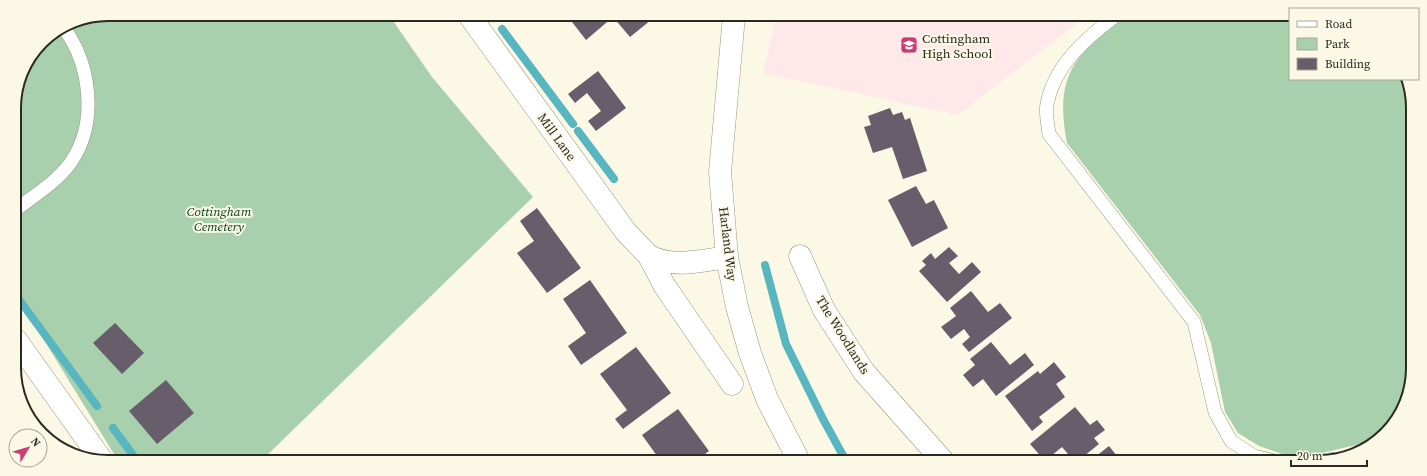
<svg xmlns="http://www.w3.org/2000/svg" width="1427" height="476" viewBox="0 0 1427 476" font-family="'Source Serif 4',serif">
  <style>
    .education { fill: #fee8e9 }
    .green { fill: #a9d0ad }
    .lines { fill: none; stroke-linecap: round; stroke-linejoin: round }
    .stream { stroke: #58b6c0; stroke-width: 8 }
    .building { fill: #675d6b }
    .lane-casing { stroke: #9a9685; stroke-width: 14 }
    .street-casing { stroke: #9a9685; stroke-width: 23 }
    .secondary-casing { stroke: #9a9685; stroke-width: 23 }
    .lane { stroke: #fff; stroke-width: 13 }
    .street { stroke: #fff; stroke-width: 22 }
    .secondary { stroke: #fff; stroke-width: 22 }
    .labels { text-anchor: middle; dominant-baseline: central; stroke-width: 4; stroke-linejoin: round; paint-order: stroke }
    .poi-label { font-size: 13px; fill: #2b2923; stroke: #fcf8e6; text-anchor: start }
    .street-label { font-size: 13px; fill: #2b2923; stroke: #fcf8e6 }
    .park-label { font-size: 13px; font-style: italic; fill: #014215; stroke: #fcf8e6 }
    .rim { fill: none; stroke: #2b2923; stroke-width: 2 }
  </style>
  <rect width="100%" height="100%" fill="#fcf8e6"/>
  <path class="education" d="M776,16L1085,17L958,115L763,73Z"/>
  <g class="green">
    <path d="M108,14L389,15L432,77L533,197L263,459H117L15,293L14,102L21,72L42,41L72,21Z"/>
    <path d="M1124,17H1290V79H1406L1411,90L1410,393L1378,440L1317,454L1288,456L1259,446L1238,433L1225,412L1211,343L1200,315L1067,143C1054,76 1074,55 1124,17Z"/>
  </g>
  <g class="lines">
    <g class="stream">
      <path d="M492,15L494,18"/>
      <path d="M502,29L573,124"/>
      <path d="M578,131L614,179"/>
      <path d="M765,265L786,344L823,419L846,461"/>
      <path d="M15,294L97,406"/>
      <path d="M113,428L136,459"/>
    </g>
  </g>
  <g class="building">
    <path d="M580,15H647L651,20L630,37L613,17L586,40L572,22Z"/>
    <path d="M598,71L626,108L596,131L588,121L601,111L587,93L575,103L568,94Z"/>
    <path d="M890,108L893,115L902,112L905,120L910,118L927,171L903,179L892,147L873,153L864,127L871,125L868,116Z"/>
    <path d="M916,186L926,204L934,200L948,228L912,247L888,200Z"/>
    <path d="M537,208L581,268L547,293L517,253L534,241L520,221Z"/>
    <path d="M949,247L958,256L949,263L959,274L972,262L981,272L947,302L919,271L926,265L922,261L931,253L935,259Z"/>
    <path d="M590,280L627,333L581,365L568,346L586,333L563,299Z"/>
    <path d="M971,291L988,312L1000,303L1012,318L969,352L962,344L970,337L964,329L951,339L941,327L956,316L950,308Z"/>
    <path d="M115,323L144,353L122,374L93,343Z"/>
    <path d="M991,342L1010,365L1025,353L1034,365L996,396L983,379L973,387L963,375L975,365L970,359Z"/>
    <path d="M636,347L671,393L623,429L615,419L627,410L600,374Z"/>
    <path d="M1054,362L1066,377L1056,384L1065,397L1039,417L1043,422L1032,431L1005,396L1038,371L1040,374Z"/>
    <path d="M166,380L194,413L157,444L129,411Z"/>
    <path d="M1075,407L1090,425L1097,420L1105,430L1094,438L1099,444L1078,461H1074L1062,447L1045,461L1030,444Z"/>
    <path d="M678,409L709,451L697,460H660L642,435Z"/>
    <path d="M1109,446L1121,461H1090Z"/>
  </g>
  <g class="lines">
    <g class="lane-casing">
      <g id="lane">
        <path d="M1114,17C1085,39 1054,66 1047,104C1045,112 1048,125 1049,134L1194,322L1215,412L1231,441L1254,456L1279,462"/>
        <path d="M15,210C34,196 57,182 71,162C98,123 91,64 63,27"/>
        <path d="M1321,462L1332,459"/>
      </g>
    </g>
    <g class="street-casing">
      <g id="street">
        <path d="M469,15L626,232L649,256L664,285L732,384"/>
        <path d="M649,256C673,268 701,261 727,257"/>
        <path d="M800,256L824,310L864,372L943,461"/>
      </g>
    </g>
    <g class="secondary-casing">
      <g id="secondary">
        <path d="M734,16L720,172L727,257L737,307L750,353L767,399L799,461"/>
        <path d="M16,340L101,459"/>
      </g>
    </g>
    <use href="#lane" class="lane"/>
    <use href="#street" class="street"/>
    <use href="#secondary" class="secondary"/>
  </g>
  <defs>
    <g id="school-square" transform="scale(0.9)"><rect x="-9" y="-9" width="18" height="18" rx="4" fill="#c93e75" stroke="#fcf8e6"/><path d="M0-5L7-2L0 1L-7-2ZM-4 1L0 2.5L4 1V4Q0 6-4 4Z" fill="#fff"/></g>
  </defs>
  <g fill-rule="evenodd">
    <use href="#school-square" x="909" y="45"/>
  </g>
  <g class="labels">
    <g class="poi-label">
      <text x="922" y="38">Cottingham<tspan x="922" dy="15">High School</tspan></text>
    </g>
    <g class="street-label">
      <text transform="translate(557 137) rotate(54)">Mill Lane</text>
      <text transform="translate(728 244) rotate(83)">Harland Way</text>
      <text transform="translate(843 335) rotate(58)">The Woodlands</text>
    </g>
    <g class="park-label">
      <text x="219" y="211">Cottingham<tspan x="219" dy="15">Cemetery</tspan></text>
    </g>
  </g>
  <path d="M0 0H1427V476H0ZM108 21H1319A87 87 0 0 1 1406 108V368A87 87 0 0 1 1319 455H108A87 87 0 0 1 21 368V108A87 87 0 0 1 108 21Z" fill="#fcf8e6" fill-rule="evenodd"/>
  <path class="rim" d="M108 21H1319A87 87 0 0 1 1406 108V368A87 87 0 0 1 1319 455H108A87 87 0 0 1 21 368V108A87 87 0 0 1 108 21Z"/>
  <rect x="1289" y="8" width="130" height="72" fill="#fcf8e6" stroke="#a8a598"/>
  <rect x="1297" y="21" width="20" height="6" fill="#ffffff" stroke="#a8a598"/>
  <text x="1325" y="28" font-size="12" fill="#2b2923">Road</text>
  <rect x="1297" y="38" width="20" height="12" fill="#a9d0ad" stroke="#a8a598"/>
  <text x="1325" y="48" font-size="12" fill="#2b2923">Park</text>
  <rect x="1297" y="58" width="20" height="12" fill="#675d6b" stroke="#a8a598"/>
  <text x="1325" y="68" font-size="12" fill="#2b2923">Building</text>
  <g transform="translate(28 448) rotate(52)"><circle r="19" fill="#fcf8e6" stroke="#a8a598"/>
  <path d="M0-3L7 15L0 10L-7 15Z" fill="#c93e75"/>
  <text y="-6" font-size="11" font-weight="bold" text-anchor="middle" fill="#2b2923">N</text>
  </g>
  <path d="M1291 460v6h76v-6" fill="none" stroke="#2b2923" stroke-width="2"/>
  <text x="1297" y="460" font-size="12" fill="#2b2923" stroke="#fcf8e6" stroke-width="3" paint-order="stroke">20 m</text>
</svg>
